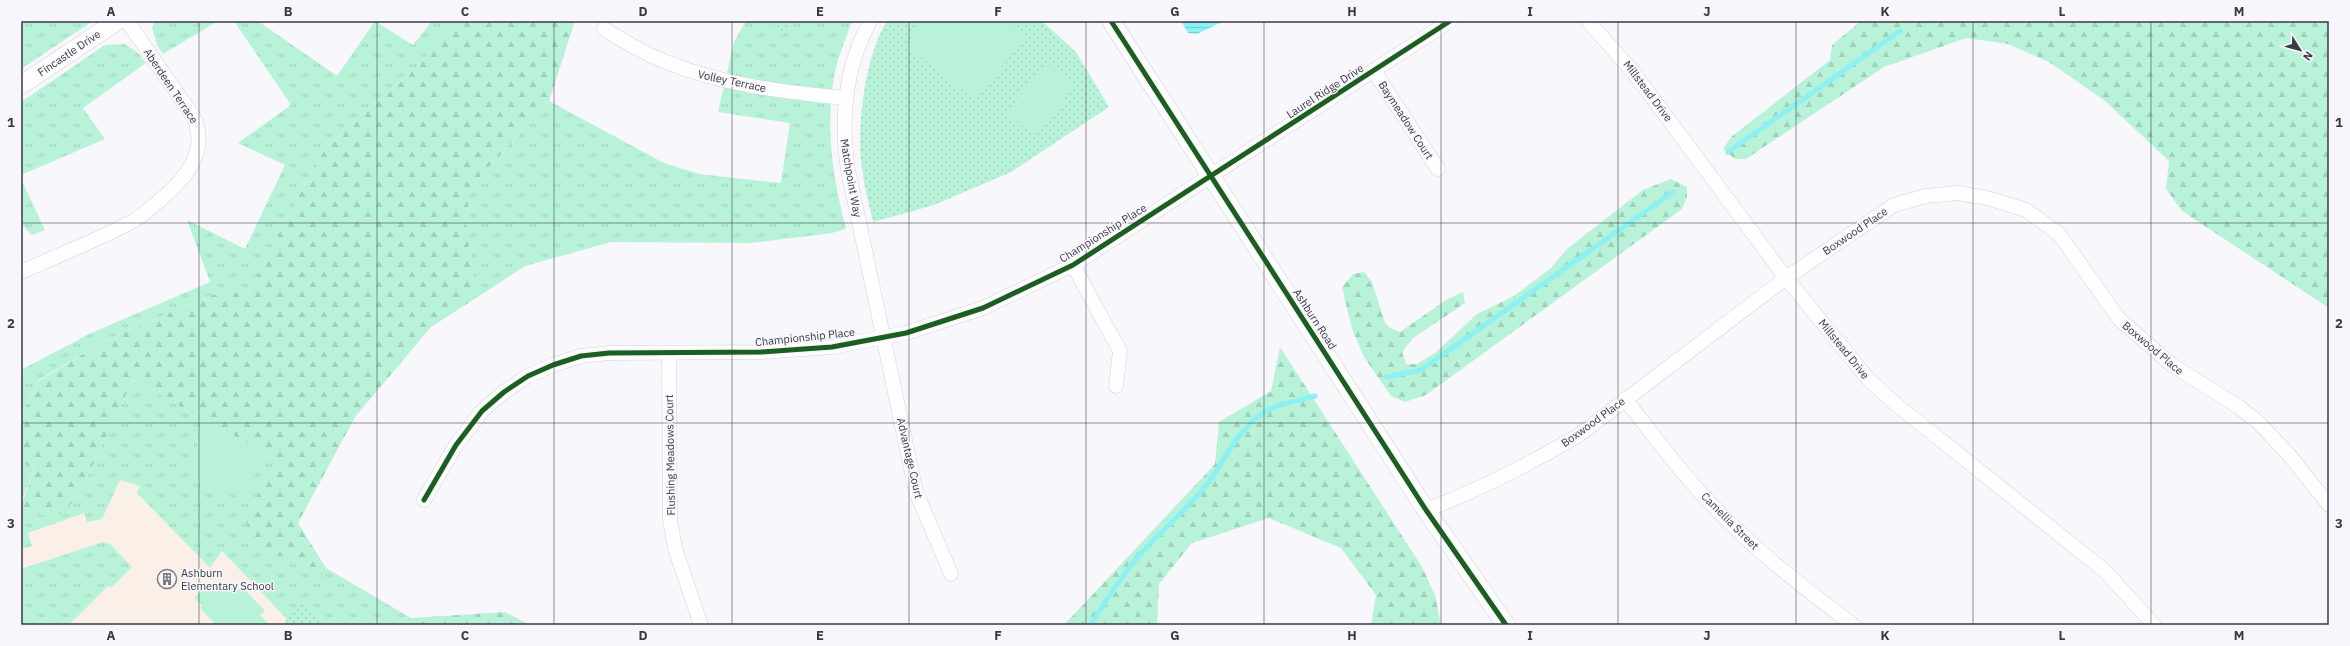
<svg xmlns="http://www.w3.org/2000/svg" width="2350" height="646" viewBox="0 0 2350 646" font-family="'IBM Plex Sans',sans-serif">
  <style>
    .education { fill: #faf0e8 }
    .grass { fill: url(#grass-tufts) }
    .forest { fill: url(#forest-firs) }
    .park { fill: url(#park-dots) }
    .pitch { fill: #b8f3d9 }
    .water { fill: url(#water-rules) }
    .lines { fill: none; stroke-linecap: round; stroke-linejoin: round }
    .stream { stroke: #8cf1f3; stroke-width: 5 }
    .minor-casing { stroke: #d3d2d9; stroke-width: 15 }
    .tertiary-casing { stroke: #d3d2d9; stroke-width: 19 }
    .minor { stroke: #fefefe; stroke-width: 14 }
    .tertiary { stroke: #fefefe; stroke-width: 18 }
    .cycleway-casing { stroke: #f7f6fc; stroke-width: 8 }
    .cycleway { stroke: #1b5e20; stroke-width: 5 }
    .grid { fill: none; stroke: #3b3944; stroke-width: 1; stroke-opacity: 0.55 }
    .labels { text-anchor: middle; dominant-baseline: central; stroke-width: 3; stroke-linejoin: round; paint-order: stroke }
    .street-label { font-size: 11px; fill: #3b3944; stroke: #f7f6fc }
    .poi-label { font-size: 11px; fill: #3b3944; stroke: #f7f6fc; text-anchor: start }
    .neatline { fill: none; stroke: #3b3944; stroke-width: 1.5 }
    .grid-label { font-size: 13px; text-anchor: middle; font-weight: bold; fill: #3b3944 }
  </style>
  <defs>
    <pattern id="grass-tufts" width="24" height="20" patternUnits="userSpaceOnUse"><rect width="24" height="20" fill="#b8f3d9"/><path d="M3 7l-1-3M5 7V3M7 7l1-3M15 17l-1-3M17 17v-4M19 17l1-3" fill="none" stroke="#9fd1bb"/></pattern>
    <pattern id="forest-firs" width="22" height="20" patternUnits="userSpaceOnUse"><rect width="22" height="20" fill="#b8f3d9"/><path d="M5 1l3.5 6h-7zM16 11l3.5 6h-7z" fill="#9fd1bb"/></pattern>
    <pattern id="park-dots" width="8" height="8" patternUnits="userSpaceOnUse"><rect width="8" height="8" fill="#b8f3d9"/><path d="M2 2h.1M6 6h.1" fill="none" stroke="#9fd1bb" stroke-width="1.8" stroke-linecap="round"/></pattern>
    <pattern id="water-rules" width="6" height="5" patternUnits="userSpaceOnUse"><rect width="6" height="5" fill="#8cf1f3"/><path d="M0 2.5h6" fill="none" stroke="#7acfd2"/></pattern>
  </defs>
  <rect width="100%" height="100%" fill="#f8f7fb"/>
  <path class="education" d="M194,359L265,546L400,625H21V431L42,440Z"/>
  <g class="grass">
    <path d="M21,21H93L21,69Z"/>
    <path d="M155,21H218L163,54L157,45L152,27Z"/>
    <path d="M234,21H258L337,76L375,21L413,45L432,21H452L420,64L322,151L249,291L212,295L106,340L39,380L21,419V370L91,333L210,282L187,220L245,249L285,165L238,143L291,105Z"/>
    <path d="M746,21H852C846,39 837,58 834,77C825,131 833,177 846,229L832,233L751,243L611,242L525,266L476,298L466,220L471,187L549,101L664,163L699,174L781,183L790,123L718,112L734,42Z"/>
    <path d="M125,44L138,53L146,63L83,108L105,139L21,175V102L105,45Z"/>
    <path d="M21,179L45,230L32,235L21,224Z"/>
    <path d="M133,380L277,460L245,518L320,578L326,568L411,618L413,625H327L303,602L286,618L222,551L210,568L137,493L140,486L120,480L102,519L87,522L84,513L28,533L32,546L21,549V506L44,515L63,512L79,494Z"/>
    <path d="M21,463L35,468L21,502Z"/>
    <path d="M103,542L110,544L132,567L111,588L108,586L69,625H21V569Z"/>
  </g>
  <g class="forest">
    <path d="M452,21H575L549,101L471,187L466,220L476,298L431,327L355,417L298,523L326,568L320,579L250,538L245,518L277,460L133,380L79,494L63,513L44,515L21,506L35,468L21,463V419L39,381L106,340L212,295L249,291L322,151L420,64Z"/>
    <path d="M1861,21H2329V308L2182,211L2166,189L2169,161L2105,101L2049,62L2008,44L1966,38L1884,67L1746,159H1735L1723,149L1731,137L1830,60L1832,45Z"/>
    <path d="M1671,179L1687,187V198L1682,209L1426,395L1405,402L1391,396L1364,357L1352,329L1342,287L1353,274L1364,272L1372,282L1385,323L1390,328L1400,332L1446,300L1463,292L1465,303L1413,338L1402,352L1406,364H1417L1435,353L1477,314L1514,296L1551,268L1568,248L1643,190Z"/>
    <path d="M1280,347L1422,567L1435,595L1441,625H1371L1376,595L1341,548L1269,518L1192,543L1159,584L1157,625H1064L1215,464L1219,422L1271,391Z"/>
    <path d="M505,612L530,625H413L411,618Z"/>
  </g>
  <g class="park">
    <path d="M762,21H793L786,35Z"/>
    <path d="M887,21H1042L1076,52L1109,107L1011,172L934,205L873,222C869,204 864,186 862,168C856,128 865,55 887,21Z"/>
    <path d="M303,602L327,625H286V618Z"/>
  </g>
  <g class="pitch">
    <path d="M924,21H1004L1025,38L975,100L905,45Z"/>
    <path d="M1046,63L1075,86L1035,136L1006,113Z"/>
    <path d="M210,422L267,454L241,499L185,467Z"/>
    <path d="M228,582L237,591L242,587L265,611L260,615L270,625H216L200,608L202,605L194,598L209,584L217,592Z"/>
  </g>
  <path class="water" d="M1181,21H1224L1197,34L1188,33Z"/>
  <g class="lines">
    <g class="stream">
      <path d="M1728,152L1900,31"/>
      <path d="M1386,377L1421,370L1673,192"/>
      <path d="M1091,625C1107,598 1126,569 1148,546C1166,527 1186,510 1203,489C1225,463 1232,437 1260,415C1275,404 1297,401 1315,396"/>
    </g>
    <g class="minor-casing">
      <g id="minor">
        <path d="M870,21C845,68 840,118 848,170L916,492L951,574"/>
        <path d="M1588,21L1634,73L1786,278L1869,380L1898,406L2105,571L2154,625"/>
        <path d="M604,29C624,41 644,54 666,62C723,85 784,92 845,98"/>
        <path d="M1374,71L1438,169"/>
        <path d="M1073,265L1120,351L1116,386"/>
        <path d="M21,272C58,255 99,240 135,220C142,216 148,210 154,205C182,183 211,153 193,116L127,21"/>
        <path d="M669,353L670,520L675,548L701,625"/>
        <path d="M1625,399C1658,441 1690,485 1729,522C1767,560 1810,592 1853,625"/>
        <path d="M424,500L456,445L482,411L504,392L528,376L553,365L581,356L609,353L761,352L832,347L906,333L983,308L1073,265L1450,21"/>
        <path d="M1426,510C1479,490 1530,464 1579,435L1786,278L1894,205L1926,196L1958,193L1987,198L2026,210L2059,234L2119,319L2172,365L2239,407L2258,422L2290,456L2329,505"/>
      </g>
    </g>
    <g class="tertiary-casing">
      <g id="tertiary">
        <path d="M1111,21L1426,510L1506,625"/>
        <path d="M21,85L117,21"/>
      </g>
    </g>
    <use href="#minor" class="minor"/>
    <use href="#tertiary" class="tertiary"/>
    <g class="cycleway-casing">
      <g id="cycleway">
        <path d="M1111,21L1426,510L1506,625"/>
        <path d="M424,500L456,445L482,411L504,392L528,376L553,365L581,356L609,353L761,352L832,347L906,333L983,308L1073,265L1450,21"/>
      </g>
    </g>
    <use href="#cycleway" class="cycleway"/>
  </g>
  <path class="grid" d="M199,21V625M377,21V625M554,21V625M732,21V625M909,21V625M1086,21V625M1264,21V625M1441,21V625M1618,21V625M1796,21V625M1973,21V625M2151,21V625M21,223H2329M21,423H2329"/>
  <defs>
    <g id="building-ring" transform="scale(1)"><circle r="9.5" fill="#f7f6fc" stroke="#7d7c84" stroke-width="1.5"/><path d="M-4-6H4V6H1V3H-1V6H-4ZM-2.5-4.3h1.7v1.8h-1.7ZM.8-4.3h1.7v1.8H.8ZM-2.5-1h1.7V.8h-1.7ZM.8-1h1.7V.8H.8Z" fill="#7d7c84"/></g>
  </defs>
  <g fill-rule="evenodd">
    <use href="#building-ring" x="167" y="579"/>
  </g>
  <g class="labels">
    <g class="street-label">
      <text transform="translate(69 53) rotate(-34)">Fincastle Drive</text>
      <text transform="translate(732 81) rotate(12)">Volley Terrace</text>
      <text transform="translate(171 86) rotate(56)">Aberdeen Terrace</text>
      <text transform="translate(1325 91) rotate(-33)">Laurel Ridge Drive</text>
      <text transform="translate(1648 91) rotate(53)">Millstead Drive</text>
      <text transform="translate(1406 120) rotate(57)">Baymeadow Court</text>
      <text transform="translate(851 178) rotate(80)">Matchpoint Way</text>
      <text transform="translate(1855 231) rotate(-34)">Boxwood Place</text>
      <text transform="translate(1103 233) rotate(-32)">Championship Place</text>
      <text transform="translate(1315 319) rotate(57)">Ashburn Road</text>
      <text transform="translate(805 337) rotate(-6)">Championship Place</text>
      <text transform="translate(2153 348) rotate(40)">Boxwood Place</text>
      <text transform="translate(1844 349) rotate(51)">Millstead Drive</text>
      <text transform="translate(1593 422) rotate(-36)">Boxwood Place</text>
      <text transform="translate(670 455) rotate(-91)">Flushing Meadows Court</text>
      <text transform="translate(910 458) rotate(77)">Advantage Court</text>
      <text transform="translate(1730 521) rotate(45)">Camellia Street</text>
    </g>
    <g class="poi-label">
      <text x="181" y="573">Ashburn<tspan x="181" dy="13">Elementary School</tspan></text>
    </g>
  </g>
  <rect width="2350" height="646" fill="none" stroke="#f7f6fc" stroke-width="44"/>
  <g transform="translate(2300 50) rotate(127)" stroke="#f7f6fc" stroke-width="3" paint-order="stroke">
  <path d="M0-3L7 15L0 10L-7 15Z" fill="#3b3944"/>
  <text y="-6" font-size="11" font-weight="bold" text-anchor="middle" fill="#3b3944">N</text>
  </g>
  <rect x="22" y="22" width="2306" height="602" class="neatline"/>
  <g class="grid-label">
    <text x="111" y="16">A</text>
    <text x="288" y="16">B</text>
    <text x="465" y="16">C</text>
    <text x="643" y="16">D</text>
    <text x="820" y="16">E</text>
    <text x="998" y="16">F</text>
    <text x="1175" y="16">G</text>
    <text x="1352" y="16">H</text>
    <text x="1530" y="16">I</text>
    <text x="1707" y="16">J</text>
    <text x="1885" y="16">K</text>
    <text x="2062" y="16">L</text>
    <text x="2239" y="16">M</text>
    <text x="11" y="127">1</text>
    <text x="2339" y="127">1</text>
    <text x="11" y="328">2</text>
    <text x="2339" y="328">2</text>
    <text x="11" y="528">3</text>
    <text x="2339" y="528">3</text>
    <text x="111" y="640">A</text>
    <text x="288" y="640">B</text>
    <text x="465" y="640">C</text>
    <text x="643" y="640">D</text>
    <text x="820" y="640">E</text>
    <text x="998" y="640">F</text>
    <text x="1175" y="640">G</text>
    <text x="1352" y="640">H</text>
    <text x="1530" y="640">I</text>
    <text x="1707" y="640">J</text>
    <text x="1885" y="640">K</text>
    <text x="2062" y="640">L</text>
    <text x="2239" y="640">M</text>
  </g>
</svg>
